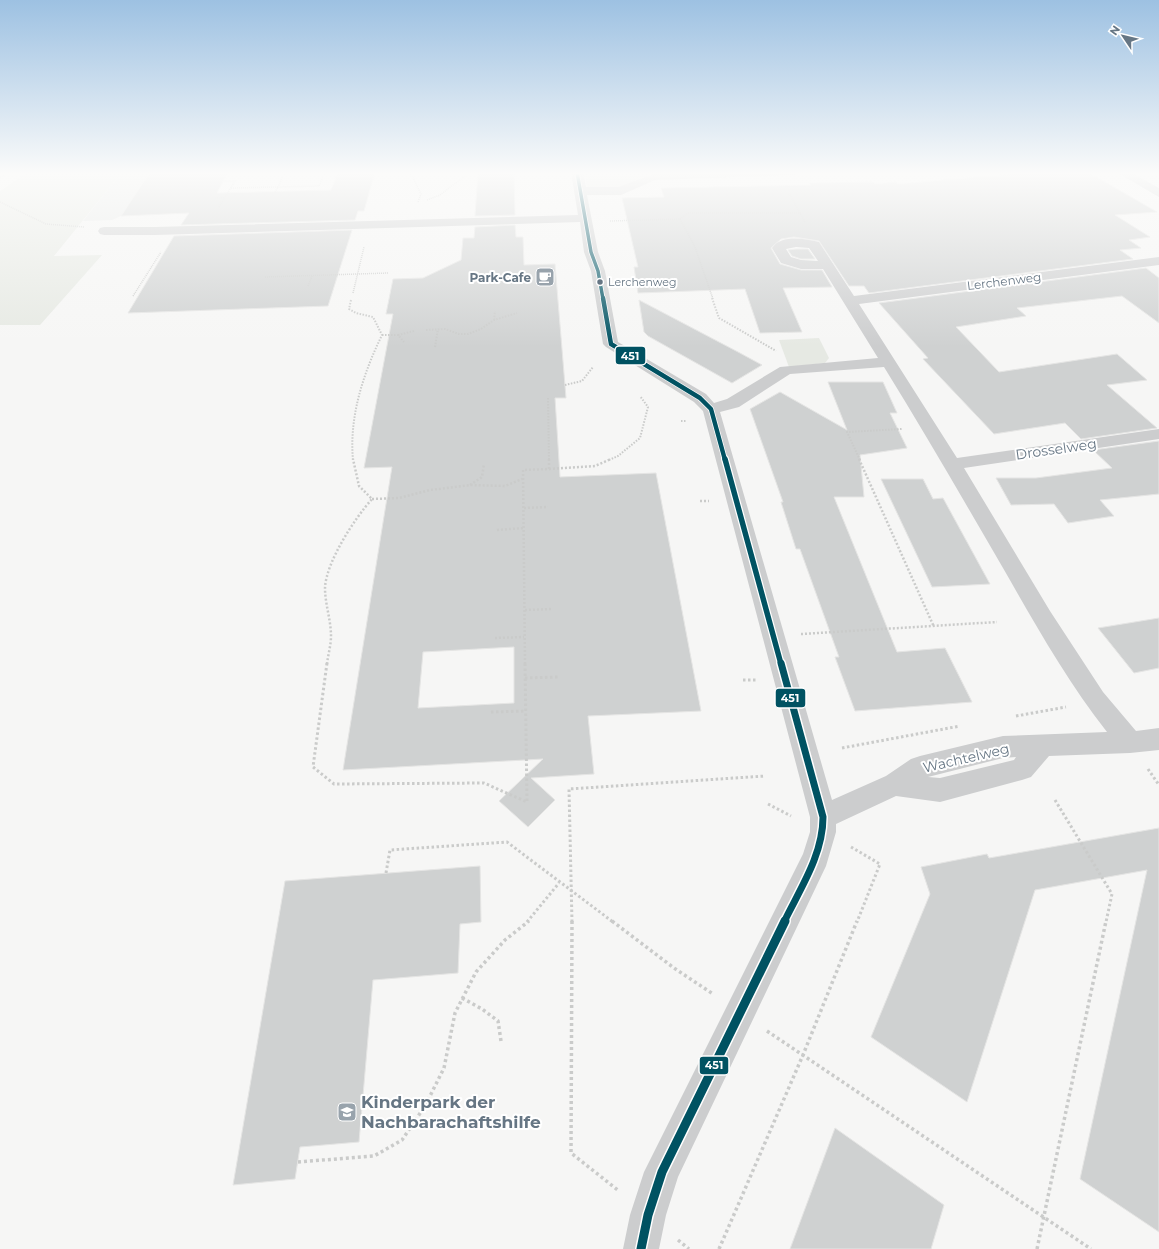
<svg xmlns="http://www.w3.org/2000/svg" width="1159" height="1249" viewBox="0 0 1159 1249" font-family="Montserrat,sans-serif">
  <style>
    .built { fill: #e6e8e7 }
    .green { fill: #e6e9e3 }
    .building { fill: #cfd1d1; stroke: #e5e5e4; fill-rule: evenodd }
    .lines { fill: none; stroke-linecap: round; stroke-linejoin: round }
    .path-far4 { stroke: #cacbca; stroke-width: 1.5; stroke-dasharray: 1 1; stroke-linecap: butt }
    .path-far3 { stroke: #cacbca; stroke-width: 2; stroke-dasharray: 1.5 1.5; stroke-linecap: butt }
    .path-far2 { stroke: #cacbca; stroke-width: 2.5; stroke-dasharray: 2 2; stroke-linecap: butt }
    .path-far1 { stroke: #cacbca; stroke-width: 3; stroke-dasharray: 2.5 2.5; stroke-linecap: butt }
    .path { stroke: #cacbca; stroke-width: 3.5; stroke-dasharray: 3 3; stroke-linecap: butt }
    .minor { fill: #cccdce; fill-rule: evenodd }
    .bus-1-far4-casing { stroke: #fff; stroke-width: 5 }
    .bus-1-far3-casing { stroke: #fff; stroke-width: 6 }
    .bus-1-far2-casing { stroke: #fff; stroke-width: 8 }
    .bus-1-far1-casing { stroke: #fff; stroke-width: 10 }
    .bus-1-casing { stroke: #fff; stroke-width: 12 }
    .bus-1-far4 { stroke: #005262; stroke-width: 3.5 }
    .bus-1-far3 { stroke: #005262; stroke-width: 4.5 }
    .bus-1-far2 { stroke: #005262; stroke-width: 5.5 }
    .bus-1-far1 { stroke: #005262; stroke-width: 7 }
    .bus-1 { stroke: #005262; stroke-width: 9 }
    .bus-dot { fill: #667684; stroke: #fff; stroke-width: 1.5 }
    .labels { text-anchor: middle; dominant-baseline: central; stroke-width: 4; stroke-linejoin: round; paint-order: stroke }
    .far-bus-label { font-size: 11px; fill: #667684; stroke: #fff; text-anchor: start }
    .far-poi-label { font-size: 12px; font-weight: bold; fill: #667684; stroke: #fff; text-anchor: end }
    .far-street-label { font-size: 12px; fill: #667684; stroke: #fff }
    .street-label { font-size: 14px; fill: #667684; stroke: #fff }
    .near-poi-label { font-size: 17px; font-weight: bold; fill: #667684; stroke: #fff; text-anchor: start }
    .line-badge { stroke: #fff; stroke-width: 1.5 }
    .badge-label { font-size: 11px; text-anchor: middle; font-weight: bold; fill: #fff }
  </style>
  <rect width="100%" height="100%" fill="#f6f6f5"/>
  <path class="built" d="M122,172H189L164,214L121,216L112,220L83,221Z"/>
  <g class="green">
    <path d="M28,172H122L54,256L102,255L40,325H0V191Z"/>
    <path d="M585,172H701L649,174L619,188L587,189Z"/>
    <path d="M819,338L829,358L825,363L789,367L779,340Z"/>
  </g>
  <g class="building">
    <path d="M150,172H228L217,193L331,190L338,172H375L364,211H358L355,220L181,225L189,213L121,216Z"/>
    <path d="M478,172H514L515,215L475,216Z"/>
    <path d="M1032,172H1088L1157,212L1115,215L1150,237L1129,240L1141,248L1120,250L1133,259L869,293L864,286H849L819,241L794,237L781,239L771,248L780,264L801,270H822L832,287L783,288L802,332L760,333L745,289L638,293L634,267H638L622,198L664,197L661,188L811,185L809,183L873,182L875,184L896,182L898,184Z"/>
    <path d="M515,225L516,237H523L524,265L555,264L566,398H555L560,477L656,473L701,711L588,716L594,774L531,778L555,800L528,827L499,801L543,759L343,770L392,467L364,468L393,314H386L393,279L423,278L461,260L463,238H474L475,227ZM514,647V703L418,708L423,652Z"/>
    <path d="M352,230L328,306L128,313L174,236Z"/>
    <path d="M796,249H808L815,259H801L792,256L788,250Z"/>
    <path d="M1146,268L1159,278V323L1122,296L1017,308L1026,316L956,327L999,372L1117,354L1147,380L1107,385L1157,428L1081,439L1065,423L994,434L923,359L928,358L879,303Z"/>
    <path d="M639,300L738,352L762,365L732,383L648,336L644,332Z"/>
    <path d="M828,382H883L897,413H890L907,448L860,455L864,497H834L897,652L945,648L972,702L855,711L835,657H839L800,549H796L781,502H783L750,409L780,392L847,430Z"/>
    <path d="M1159,441V494L1100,500L1114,516L1068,523L1054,504L1011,505L996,478H1036L1112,468L1093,450Z"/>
    <path d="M881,479H923L933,499L943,498L990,584L932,587Z"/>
    <path d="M1159,618V668L1134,673L1098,628Z"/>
    <path d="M1159,828V1232L1080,1179L1147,870L1035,890L967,1102L871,1037L930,894L921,867L987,854L989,858Z"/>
    <path d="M480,866L481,922L460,924L458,973L373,980L359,1142L300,1147L295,1179L233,1185L285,881Z"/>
    <path d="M835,1128L944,1205L931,1249H790Z"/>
  </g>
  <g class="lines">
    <g class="path-far4">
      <path d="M285,172L278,187L319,186L325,172"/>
      <path d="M302,172L305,174"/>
      <path d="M410,172L421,194L418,202"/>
      <path d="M0,178L9,172"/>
      <path d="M231,188L278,187L275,192"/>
      <path d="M789,193L805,222"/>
      <path d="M215,198H224"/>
      <path d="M427,200L440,195L470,172"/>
      <path d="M0,202L46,224L84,227"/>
      <path d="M219,207L235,181H223"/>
      <path d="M680,219L695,247L713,299"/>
      <path d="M610,221L680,219L688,213H801"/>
      <path d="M265,277L388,273"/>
      <path d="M308,286L312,276"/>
      <path d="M353,293L364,247"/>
      <path d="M133,296L161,252"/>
    </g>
    <g class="path-far3">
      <path d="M712,298L719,318L776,351"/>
      <path d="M351,300L349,309L356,313L373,317L382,335C363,374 349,417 353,460"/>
      <path d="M494,320L495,311"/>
      <path d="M426,330L445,329L459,334H468L481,329L494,320L517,313"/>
      <path d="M382,335H398L404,342"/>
      <path d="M398,335L414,331"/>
      <path d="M435,347L438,329"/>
      <path d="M565,385L582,381L593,367"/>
      <path d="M548,398L549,460"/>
      <path d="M681,421H687"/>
      <path d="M609,460L618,456L640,438L648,407L640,396"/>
      <path d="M860,460L847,432L902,429"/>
    </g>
    <g class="path-far2">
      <path d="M859,459L934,627"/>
      <path d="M549,469L595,466L611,459"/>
      <path d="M470,485L482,477L484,464"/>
      <path d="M372,499L399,498L430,490L470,485L505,486L522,479"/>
      <path d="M700,501H709"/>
      <path d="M524,508L548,507"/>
      <path d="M497,530L524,528"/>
      <path d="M525,610L552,609"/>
      <path d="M801,634L997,622"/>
      <path d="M495,638L524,637"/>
      <path d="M327,664C328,655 331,645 331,636C331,620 325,604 325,588C326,562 355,518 372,499L359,486L353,459"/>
      <path d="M525,664L523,470L549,469V459"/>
    </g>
    <g class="path-far1">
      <path d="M327,663L313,767L334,784L484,783L527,802L525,663"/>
      <path d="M525,678L558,677"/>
      <path d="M743,680H757"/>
      <path d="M491,712L526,711"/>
      <path d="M1016,716L1066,707"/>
      <path d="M842,748L960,726"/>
      <path d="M1148,769L1159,785"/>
      <path d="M1055,800L1112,894L1106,922"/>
      <path d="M768,804L791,816"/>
      <path d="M851,847L880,864L857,922"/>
      <path d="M386,873L390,850L507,842L613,922"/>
      <path d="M527,922L559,883"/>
      <path d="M572,922L569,789L765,776"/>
    </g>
    <g class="path">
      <path d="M572,921L571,1153L619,1191"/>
      <path d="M612,921L674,968L713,994"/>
      <path d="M462,998L482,1009L498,1021L501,1041"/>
      <path d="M767,1031L1091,1249"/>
      <path d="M298,1162L374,1156L402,1140L425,1106L444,1068L455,1013L476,972L505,940L529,921"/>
      <path d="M678,1240L689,1249"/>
      <path d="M719,1249L803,1055L857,921"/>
      <path d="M1037,1249L1106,921"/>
    </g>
    <g class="minor">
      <path d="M571,172H583L586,187H619L653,174L800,172L795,175L655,180L621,195H587L598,252L605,271L618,342L706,394L714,403L727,399L780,367L878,358L823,269H801L781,263L772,248C782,234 805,239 819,242L854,296L1159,257V265L859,304L957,458L1159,429V439L964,468L1050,611L1103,692L1136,731L1159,728V750L1130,753L1049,756L1031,777L1022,780L940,802L896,796L836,824V832L826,866L678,1177L666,1215L659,1249H623L630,1215L644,1172L803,854L810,832V817L703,411L694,402L606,347L603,344L591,271L584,252L580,222L155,235H104L100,234L98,231L100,228L104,227H155L578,215ZM796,247L809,248L818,261L801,260L791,257L786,249ZM884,367C925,433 964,501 1003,568C1035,624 1067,681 1107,732L1003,736L920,756L911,759L886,776L832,800L720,412L739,407L790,374ZM1016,757L1014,760L940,778L928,777L1003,758Z"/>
      <path d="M1116,172H1130L1159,188V197Z"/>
    </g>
    <g class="bus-1-far4-casing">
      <path id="bus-1-far4" d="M577,172L591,252L598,271L603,299"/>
    </g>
    <g class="bus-1-far3-casing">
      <path id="bus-1-far3" d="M603,298L611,344L700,398L711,409L725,460"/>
    </g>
    <g class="bus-1-far2-casing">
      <path id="bus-1-far2" d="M725,459L781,664"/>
    </g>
    <g class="bus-1-far1-casing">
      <path id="bus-1-far1" d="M781,663L823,817C823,855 800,889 784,922"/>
    </g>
    <g class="bus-1-casing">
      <path id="bus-1" d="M641,1249L648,1215L662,1172L785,921"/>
    </g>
    <use href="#bus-1-far4" class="bus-1-far4"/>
    <use href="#bus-1-far3" class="bus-1-far3"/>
    <use href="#bus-1-far2" class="bus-1-far2"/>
    <use href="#bus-1-far1" class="bus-1-far1"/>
    <use href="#bus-1" class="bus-1"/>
  </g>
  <linearGradient id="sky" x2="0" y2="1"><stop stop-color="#9dc1e2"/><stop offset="0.5" stop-color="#fbfbfa"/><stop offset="1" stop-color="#fbfbfa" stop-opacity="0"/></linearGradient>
  <rect width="1159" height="347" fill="url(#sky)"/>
  <defs>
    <g id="cafe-square" transform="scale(1)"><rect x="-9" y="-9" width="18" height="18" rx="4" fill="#98a3ac" stroke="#fff"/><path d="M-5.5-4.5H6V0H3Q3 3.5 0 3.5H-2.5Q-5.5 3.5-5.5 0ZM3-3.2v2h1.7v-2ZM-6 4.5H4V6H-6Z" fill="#fff"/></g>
    <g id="school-square" transform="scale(1)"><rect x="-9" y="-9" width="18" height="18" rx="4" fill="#98a3ac" stroke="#fff"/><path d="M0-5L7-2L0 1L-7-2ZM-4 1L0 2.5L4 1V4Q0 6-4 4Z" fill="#fff"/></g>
  </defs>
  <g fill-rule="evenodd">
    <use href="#cafe-square" x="545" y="277"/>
    <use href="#school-square" x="347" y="1112"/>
  </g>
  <circle class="bus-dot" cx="600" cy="282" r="3.5"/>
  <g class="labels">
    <g class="far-bus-label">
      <text x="608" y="282">Lerchenweg</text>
    </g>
    <g class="far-poi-label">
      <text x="531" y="277">Park-Cafe</text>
    </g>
    <g class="far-street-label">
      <text transform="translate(1004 281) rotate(-7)">Lerchenweg</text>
    </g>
    <g class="street-label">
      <text transform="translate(1056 449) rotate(-8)">Drosselweg</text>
      <text transform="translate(966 758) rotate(-13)">Wachtelweg</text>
    </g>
    <g class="near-poi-label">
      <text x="361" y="1102">Kinderpark der<tspan x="361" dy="20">Nachbarachaftshilfe</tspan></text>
    </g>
  </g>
  <g class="line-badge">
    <rect x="615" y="346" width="31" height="19" rx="4" fill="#005262"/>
    <rect x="775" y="688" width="31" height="20" rx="4" fill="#005262"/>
    <rect x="699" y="1056" width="30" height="19" rx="4" fill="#005262"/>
  </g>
  <g class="badge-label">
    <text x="630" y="360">451</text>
    <text x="790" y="702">451</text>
    <text x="714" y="1069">451</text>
  </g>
  <g transform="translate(1123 36) rotate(305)" stroke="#ffffff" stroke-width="3" paint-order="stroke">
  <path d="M0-3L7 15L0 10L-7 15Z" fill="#667684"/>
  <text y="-6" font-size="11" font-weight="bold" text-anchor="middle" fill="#667684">N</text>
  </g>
</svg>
